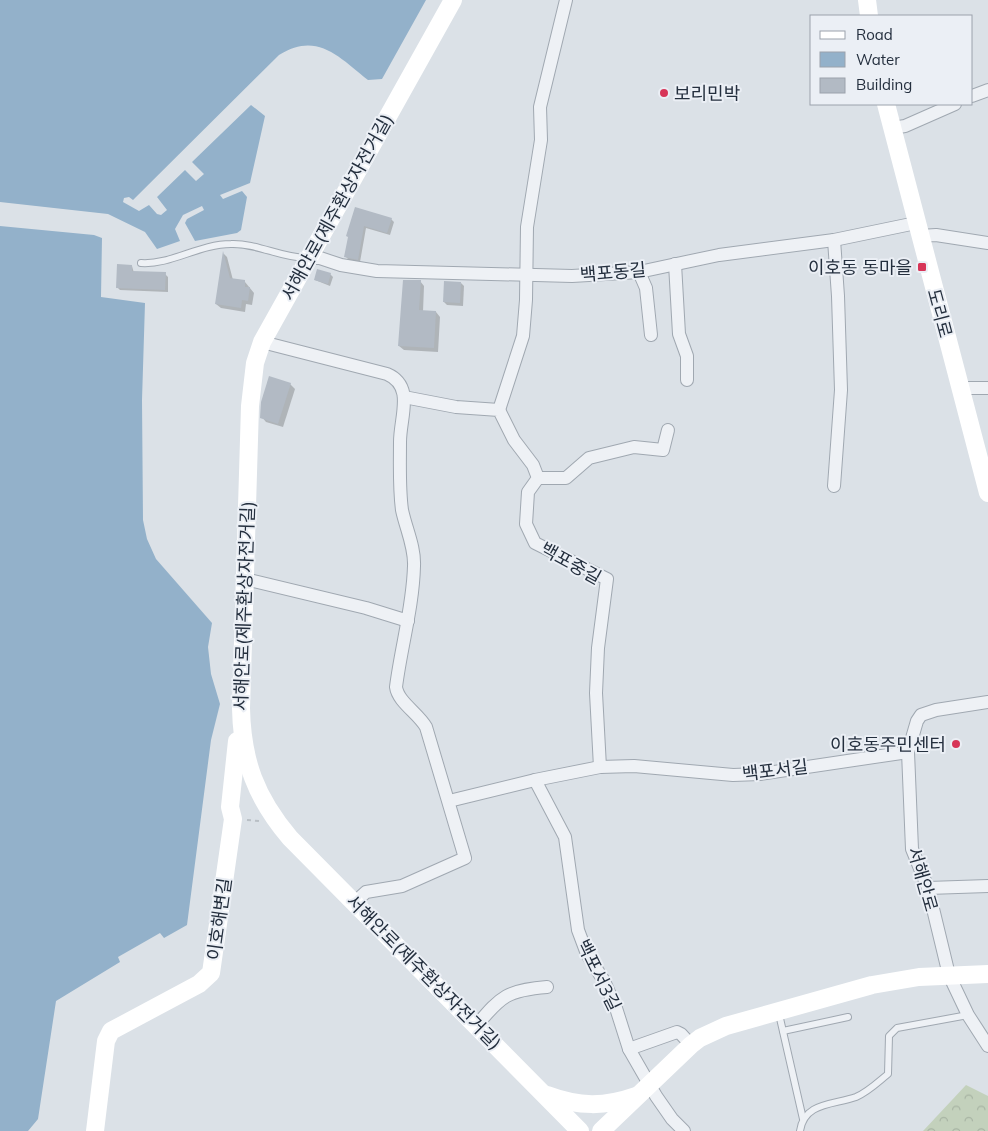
<svg xmlns="http://www.w3.org/2000/svg" width="988" height="1131" viewBox="0 0 988 1131" font-family="Mulish,'Noto Sans KR',sans-serif">
  <style>
    .forest { fill: url(#forest-crowns) }
    .water { fill: #93b1ca }
    .shadow { fill: #0003 }
    .building { fill: #b2bac4 }
    .lines { fill: none; stroke-linecap: round; stroke-linejoin: round }
    .lane-casing { stroke: #a0a8b1; stroke-width: 8 }
    .street-casing { stroke: #a0a8b1; stroke-width: 14 }
    .path { stroke: #b9bfc5; stroke-width: 2; stroke-dasharray: 4 4; stroke-linecap: butt }
    .lane { stroke: #eef1f5; stroke-width: 6 }
    .street { stroke: #eef1f5; stroke-width: 12 }
    .secondary { stroke: #fff; stroke-width: 18 }
    .poi-dot { fill: #d73558; stroke: #ebeff5; stroke-width: 2 }
    .labels { text-anchor: middle; dominant-baseline: central; stroke-width: 4; stroke-linejoin: round; paint-order: stroke }
    .poi-label { font-size: 18px; fill: #242f3e; stroke: #ebeff5; text-anchor: end }
    .street-label { font-size: 18px; fill: #242f3e; stroke: #ebeff5 }
  </style>
  <defs>
    <pattern id="forest-crowns" width="20" height="18" patternUnits="userSpaceOnUse" patternTransform="scale(1.25)"><rect width="20" height="18" fill="#c3d1bc"/><path d="M2 6a3 3 0 1 1 6 0M12 15a3 3 0 1 1 6 0" fill="none" stroke="#a7b4a3"/></pattern>
  </defs>
  <rect width="100%" height="100%" fill="#dbe1e7"/>
  <path class="forest" d="M966,1085L988,1096V1131H923Z"/>
  <g class="water">
    <path d="M0,0H426L382,79L368,80C339,57 317,31 279,55L133,200L129,197L124,198L123,202L139,211L149,205L157,214L161,215L167,210L157,197L185,170L196,181L204,174L192,162L251,105L265,116L250,183L220,195L223,199L242,191L247,197L241,230L237,233L195,241L185,223L187,219L204,210L202,206L183,215L175,229L180,241L157,249L145,232L108,214L0,202Z"/>
    <path d="M0,226L94,235L102,238L101,297L145,303L142,400L143,520L147,539L156,559L212,623L208,647L211,674L220,704L211,740L187,925L164,938L160,933L118,957L120,962L56,1001L38,1119L28,1131H0Z"/>
  </g>
  <g class="shadow">
    <path d="M356,208L391,219L394,222L390,235L366,228L360,262L349,260L346,257Z"/>
    <path d="M224,254L227,257L233,280L245,282L254,293L252,305L246,304L245,312L221,308L216,304Z"/>
    <path d="M132,266L134,273L165,274L168,277V292L120,290L117,287Z"/>
    <path d="M330,274L333,277L330,286L315,280Z"/>
    <path d="M420,281L424,286L423,312H436L440,317L438,352L404,350L399,346Z"/>
    <path d="M461,283L464,286L463,306L447,305L444,302Z"/>
    <path d="M290,384L295,389L283,427L266,422L262,417Z"/>
  </g>
  <g class="building">
    <path d="M355,207L392,218L387,233L364,226L358,260L344,257L348,237L346,236Z"/>
    <path d="M223,251L230,278L245,280V287H250L248,301L242,300L241,308L215,304Z"/>
    <path d="M117,264L132,265V271L166,272L165,290L116,288Z"/>
    <path d="M317,269L331,273L328,284L314,280Z"/>
    <path d="M403,280H421L419,310L436,311L434,348L398,346Z"/>
    <path d="M444,281L461,282L460,303L443,302Z"/>
    <path d="M269,376L291,383L278,424L260,418L261,402Z"/>
  </g>
  <g class="lines">
    <g class="lane-casing">
      <g id="lane">
        <path d="M141,263C171,265 199,244 231,244C257,243 281,258 307,258"/>
        <path d="M779,1014L803,1119"/>
        <path d="M783,1031L848,1017"/>
        <path d="M800,1131C804,1102 834,1105 856,1097C868,1092 878,1082 888,1074L889,1036L897,1028L968,1015"/>
      </g>
    </g>
    <g class="street-casing">
      <g id="street">
        <path d="M972,96L988,90"/>
        <path d="M892,128L905,126L955,104"/>
        <path d="M920,236L936,235L988,243"/>
        <path d="M834,240L838,296L841,390L834,486"/>
        <path d="M308,258H320L341,265L377,271L572,276L639,272L719,255L834,240L916,223"/>
        <path d="M675,264L679,334L687,356V380"/>
        <path d="M639,272L646,288L651,335"/>
        <path d="M262,342L387,374C415,386 400,417 400,442C400,465 399,488 402,510C406,529 415,547 414,566C413,607 401,647 396,687C398,702 418,713 426,727L465,858L402,886L366,892L355,902"/>
        <path d="M959,388H988"/>
        <path d="M404,397L456,407L499,410L514,440L533,465L538,478L528,492L526,524L535,543L607,579L598,648L596,693L600,767"/>
        <path d="M499,410L523,336L526,300L527,227L541,140L540,107L566,0"/>
        <path d="M538,478H566L589,458L634,447L663,450L668,430"/>
        <path d="M245,579L366,608L408,621"/>
        <path d="M988,702L936,710L921,715L917,721L908,752L912,849L928,888L949,975L968,1015L988,1046"/>
        <path d="M535,780L565,837L578,930L587,954L604,981L616,1008L629,1049L656,1096L672,1119L684,1131"/>
        <path d="M449,801L535,780L600,767L634,766L733,775L760,774L908,752"/>
        <path d="M928,888L988,886"/>
        <path d="M477,1025C501,996 508,990 547,987"/>
        <path d="M629,1049L677,1032L681,1034L691,1045"/>
      </g>
    </g>
    <path class="path" d="M247,820L259,821"/>
    <use href="#lane" class="lane"/>
    <use href="#street" class="street"/>
    <g class="secondary">
      <path d="M453,0L262,342L255,363L250,406L241,708C242,761 256,798 290,838L580,1131"/>
      <path d="M867,0L869,16"/>
      <path d="M886,104L988,493"/>
      <path d="M547,1095C579,1107 605,1107 636,1096"/>
      <path d="M95,1131L106,1041L111,1031L199,984L211,973L233,819L230,807L237,741"/>
      <path d="M601,1131L691,1045L700,1038L726,1026L872,985L919,977L988,974"/>
    </g>
  </g>
  <g class="poi-dot">
    <circle cx="664" cy="93" r="5"/>
    <rect x="917" y="262" width="10" height="10" rx="2.5"/>
    <circle cx="956" cy="744" r="5"/>
  </g>
  <g class="labels">
    <g class="poi-label">
      <text x="674" y="93" text-anchor="start">보리민박</text>
      <text x="912" y="267">이호동 동마을</text>
      <text x="946" y="744">이호동주민센터</text>
    </g>
    <g class="street-label">
      <text transform="translate(337 207) rotate(-61)">서해안로(제주환상자전거길)</text>
      <text transform="translate(613 272) rotate(-5)">백포동길</text>
      <text transform="translate(940 313) rotate(75)">도리로</text>
      <text transform="translate(571 563) rotate(29)">백포중길</text>
      <text transform="translate(244 606) rotate(-88)">서해안로(제주환상자전거길)</text>
      <text transform="translate(775 770) rotate(-7)">백포서길</text>
      <text transform="translate(923 879) rotate(74)">서해안로</text>
      <text transform="translate(219 919) rotate(-82)">이호해변길</text>
      <text transform="translate(424 972) rotate(45)">서해안로(제주환상자전거길)</text>
      <text transform="translate(599 975) rotate(64)">백포서3길</text>
    </g>
  </g>
  <rect x="810" y="15" width="162" height="90" fill="#ebeff5" stroke="#9ba2ac"/>
  <rect x="820" y="31" width="25" height="8" fill="#ffffff" stroke="#9ba2ac"/>
  <text x="856" y="40" font-size="15" fill="#242f3e">Road</text>
  <rect x="820" y="52" width="25" height="15" fill="#93b1ca" stroke="#9ba2ac"/>
  <text x="856" y="65" font-size="15" fill="#242f3e">Water</text>
  <rect x="820" y="78" width="25" height="15" fill="#b2bac4" stroke="#9ba2ac"/>
  <text x="856" y="90" font-size="15" fill="#242f3e">Building</text>
</svg>
